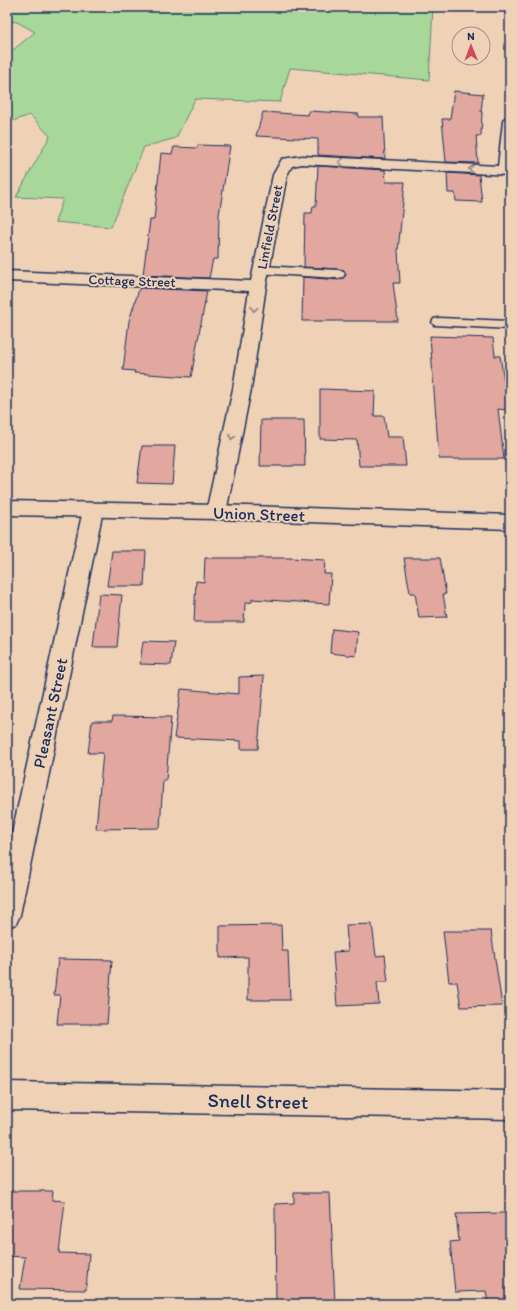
<svg xmlns="http://www.w3.org/2000/svg" width="517" height="1311" viewBox="0 0 517 1311" font-family="Itim,sans-serif">
  <style>
    .green { fill: #a8d899; stroke: #62847c }
    .building { fill: #e2a8a0; stroke: #1b2f5e }
    .lines { fill: none; stroke-linecap: round; stroke-linejoin: round }
    .service-casing { stroke: #1b2f5e; stroke-width: 3 }
    .minor-casing { stroke: #1b2f5e; stroke-width: 3 }
    .secondary-casing { stroke: #1b2f5e; stroke-width: 3 }
    .service { fill: #efd2b6; fill-rule: evenodd }
    .minor { fill: #efd2b6; fill-rule: evenodd }
    .secondary { fill: #efd2b6; fill-rule: evenodd }
    .oneway { stroke: #85808a }
    .labels { text-anchor: middle; dominant-baseline: central; stroke-width: 4; stroke-linejoin: round; paint-order: stroke }
    .far-street-label { font-size: 14px; fill: #1b2f5e; stroke: #efd2b6 }
    .street-label { font-size: 17px; fill: #1b2f5e; stroke: #efd2b6 }
    .near-street-label { font-size: 20px; fill: #1b2f5e; stroke: #efd2b6 }
  </style>
  <rect width="100%" height="100%" fill="#efd2b6"/>
  <filter id="ink" filterUnits="userSpaceOnUse"><feTurbulence type="fractalNoise" baseFrequency=".025" numOctaves="2"/><feDisplacementMap in="SourceGraphic" scale="8" xChannelSelector="R" yChannelSelector="G"/><feConvolveMatrix kernelMatrix="1 2 1 2 8 2 1 2 1" color-interpolation-filters="sRGB"/></filter>
  <g filter="url(#ink)">
    <path class="green" d="M7,7H433L429,80L290,68L280,102L195,99L176,138L144,147L111,227L55,222L63,199L16,197L50,136L30,115L7,123V55L35,32L17,22L7,21Z"/>
    <g class="building">
      <path d="M454,91L483,94L481,112H482L481,136H476L478,163L446,162L442,119H450Z"/>
      <path d="M309,111L359,114L358,117H383L385,159L318,155V139L256,136L263,112L308,115Z"/>
      <path d="M198,145L230,146L219,215L218,259H213L209,278L143,275L150,220H154L161,153L172,154L174,147L197,148Z"/>
      <path d="M318,166L385,170L386,182H405L398,251L400,283H393L398,321H302L303,277L338,280L343,278L346,275L344,270L338,269L304,267L305,213H312L313,206H316Z"/>
      <path d="M447,173L479,175L482,202L456,201L455,193H448Z"/>
      <path d="M141,288L207,291L191,377L134,373L135,371L123,370L129,321L139,289Z"/>
      <path d="M430,336L493,338L495,356H500L505,387L507,410L498,409L504,459H439Z"/>
      <path d="M320,389L375,391L374,416H384L387,437H403L406,466H359L357,440L320,439Z"/>
      <path d="M261,420H304L305,466H260Z"/>
      <path d="M142,446H175L172,484L137,483Z"/>
      <path d="M112,551H146L144,586H107Z"/>
      <path d="M205,558H290L325,560L324,574H331L329,604L252,599V602L245,603L244,622H194L196,581L204,582Z"/>
      <path d="M404,558H440L446,594H443L447,617L419,618L415,593H410Z"/>
      <path d="M99,594L122,595L117,647H93Z"/>
      <path d="M332,629L358,632L356,656L330,653Z"/>
      <path d="M143,641L174,642L171,665L140,664Z"/>
      <path d="M264,676L258,749H241V741L174,738L181,689L239,694V677Z"/>
      <path d="M113,716L171,717L166,780H163L160,828L96,829L103,753H88L92,721H112Z"/>
      <path d="M372,924L376,956L385,955L388,982H377L379,1004L337,1006L333,952L348,951L346,925Z"/>
      <path d="M281,925L282,951H288L290,1000H248V957L220,958V926Z"/>
      <path d="M443,931H491L502,1006L461,1007L457,982H449Z"/>
      <path d="M58,959L112,960L107,1024H57L60,995H54Z"/>
      <path d="M7,1191H53L52,1200L65,1201L59,1253L89,1254L86,1290L20,1289L25,1257L7,1256Z"/>
      <path d="M294,1193H330L335,1304H276L275,1204L294,1203Z"/>
      <path d="M505,1213L510,1250V1304H488L486,1291L455,1292L450,1242L459,1241L456,1214Z"/>
    </g>
    <g class="lines">
      <g class="service-casing">
        <g id="service">
          <path d="M261,266L338,270L343,271L345,274L343,277L338,278L256,273L254,270L256,267Z"/>
          <path d="M439,318L510,321V329L434,325L432,322L434,319Z"/>
        </g>
      </g>
      <g class="minor-casing">
        <g id="minor">
          <path d="M510,117V175L302,164L292,166L287,175L266,286L251,389L226,512L223,517L216,519L209,517L206,512L233,389L249,291L7,281V271L251,281L273,175L282,159L302,156L498,166L503,121L505,118Z"/>
          <path d="M93,503L100,505L103,510L20,915L16,924L7,927V856L83,510L86,505Z"/>
          <path d="M7,1082L510,1091V1119L7,1110Z"/>
        </g>
      </g>
      <g class="secondary-casing">
        <path id="secondary" d="M7,501L216,505L510,515V529L216,519L7,515Z"/>
      </g>
      <use href="#service" class="service"/>
      <use href="#minor" class="minor"/>
      <use href="#secondary" class="secondary"/>
    </g>
    <defs><path id="oneway-chevron" d="M-2-3.5L2.5 0L-2 3.5" fill="none" stroke-width="1.6" stroke-linecap="round" stroke-linejoin="round"/></defs>
    <g class="oneway">
      <use href="#oneway-chevron" transform="translate(341 162) rotate(-177)"/>
      <use href="#oneway-chevron" transform="translate(471 169) rotate(-177)"/>
      <use href="#oneway-chevron" transform="translate(254 309) rotate(99)"/>
      <use href="#oneway-chevron" transform="translate(232 437) rotate(102)"/>
    </g>
  </g>
  <g class="labels">
    <g class="far-street-label">
      <text transform="translate(270 227) rotate(-79)">Linfield Street</text>
      <text transform="translate(132 281) rotate(2)">Cottage Street</text>
    </g>
    <g class="street-label">
      <text transform="translate(259 514) rotate(2)">Union Street</text>
      <text transform="translate(50 713) rotate(-78)">Pleasant Street</text>
    </g>
    <g class="near-street-label">
      <text transform="translate(258 1101) rotate(1)">Snell Street</text>
    </g>
  </g>
  <rect width="517" height="1311" fill="none" stroke="#efd2b6" stroke-width="24"/>
  <rect x="12" y="12" width="493" height="1287" fill="none" stroke="#1b2f5e" stroke-width="1.5" filter="url(#ink)"/>
  <g transform="translate(471 46) rotate(359)"><circle r="19" fill="#efd2b6" stroke="#9a9193"/>
  <path d="M0-3L7 15L0 10L-7 15Z" fill="#d1495b"/>
  <text y="-6" font-size="11" font-weight="bold" text-anchor="middle" fill="#1b2f5e">N</text>
  </g>
</svg>
